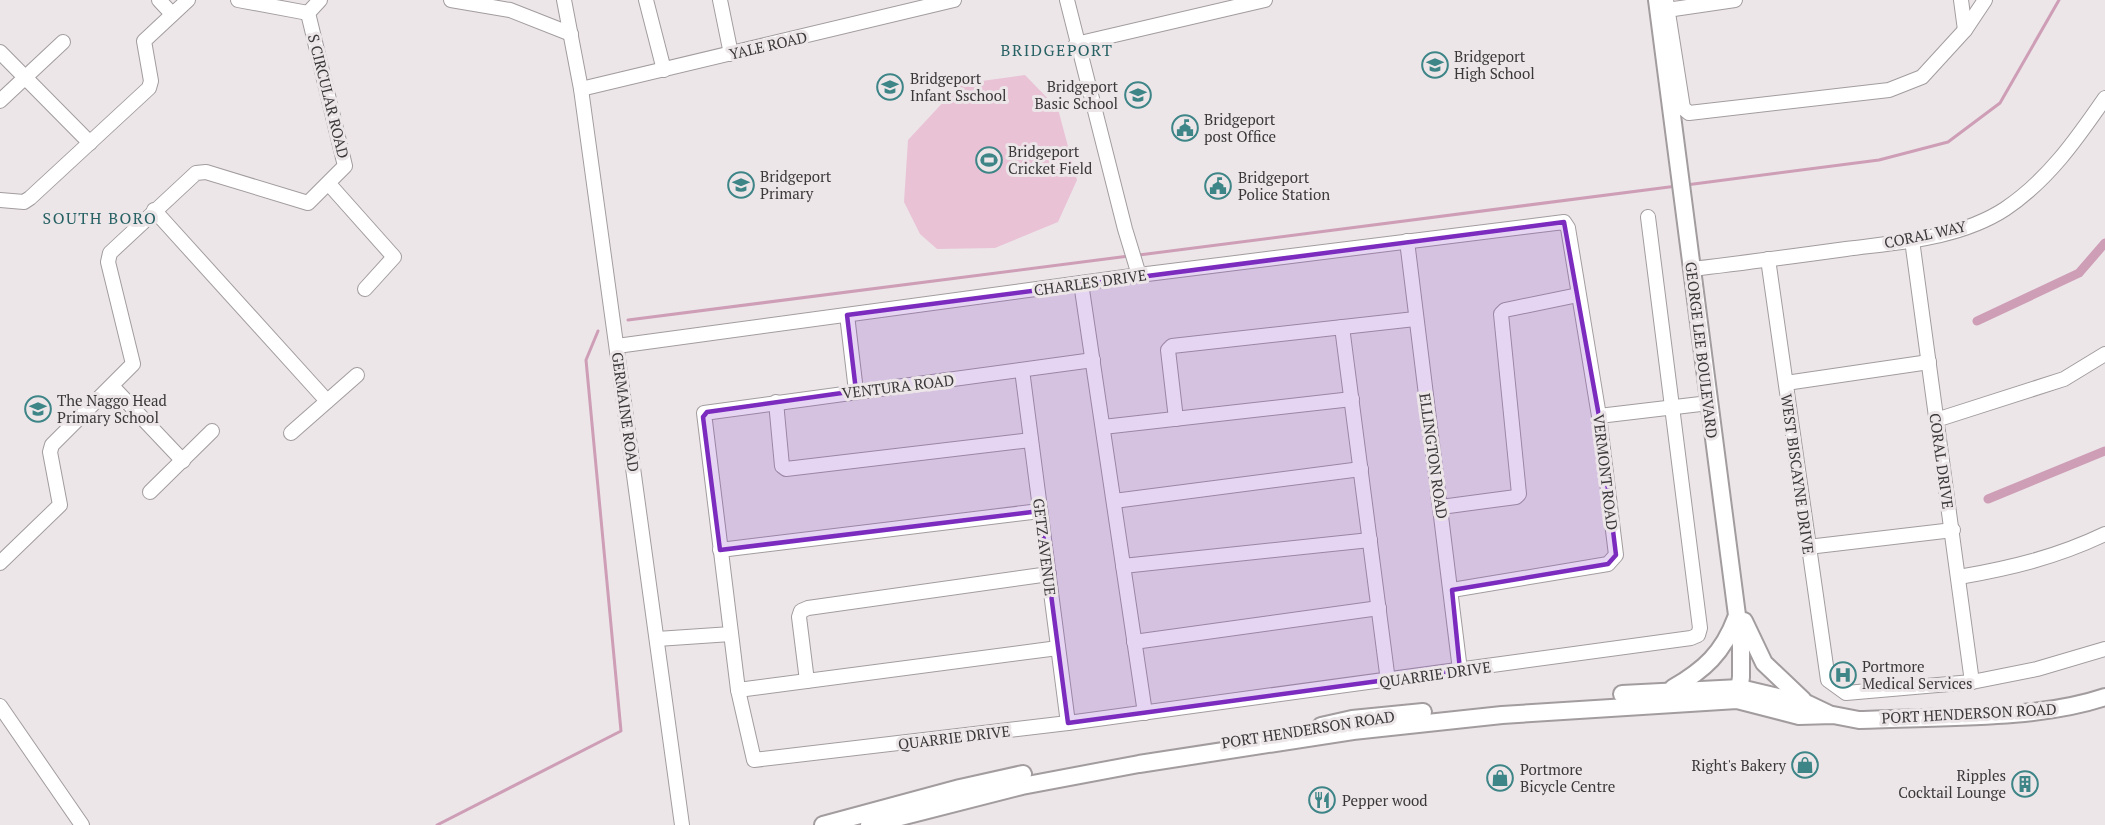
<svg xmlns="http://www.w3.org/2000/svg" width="2105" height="825" viewBox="0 0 2105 825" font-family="'PT Serif',serif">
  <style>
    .green { fill: #e9c2d5 }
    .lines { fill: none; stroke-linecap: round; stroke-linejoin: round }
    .stream { stroke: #ce9eb6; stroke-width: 3 }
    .canal { stroke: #ce9eb6; stroke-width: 9 }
    .minor-casing { stroke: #a29c9f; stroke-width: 16 }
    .major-casing { stroke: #a29c9f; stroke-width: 20 }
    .minor { stroke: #fff; stroke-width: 14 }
    .major { stroke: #fff; stroke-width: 16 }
    .marked { fill: #7b2cbf; fill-opacity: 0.2; stroke: #7b2cbf; stroke-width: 4.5; stroke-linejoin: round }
    .labels { text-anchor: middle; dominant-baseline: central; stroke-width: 6; stroke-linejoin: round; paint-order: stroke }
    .street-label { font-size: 15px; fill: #3b383a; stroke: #ece6e9 }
    .poi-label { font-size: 15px; fill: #3b383a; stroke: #ece6e9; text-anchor: start }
    .neighbourhood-label { font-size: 16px; letter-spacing: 1.5px; fill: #276163; stroke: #ece6e9 }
  </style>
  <rect width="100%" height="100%" fill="#ece6e9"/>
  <path class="green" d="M1025,75L1058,109L1077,180L1058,222L995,248L937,249L920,234L904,202L908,140L960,84Z"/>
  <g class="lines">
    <g class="stream">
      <path d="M1686,185L1879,160L1948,142L2000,103L2059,0"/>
      <path d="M1139,255L1677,186"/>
      <path d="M628,320L1129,256"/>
      <path d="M437,825L621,731L586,360L598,331"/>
    </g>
    <g class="canal">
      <path d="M1977,321L2079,273L2105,243"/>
      <path d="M1988,499L2105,451"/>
    </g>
    <g class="minor-casing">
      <g id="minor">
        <path d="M159,0L172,14"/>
        <path d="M238,0L308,13"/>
        <path d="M451,0L510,10L571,34"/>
        <path d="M564,0L581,89L682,825"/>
        <path d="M646,0L664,70"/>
        <path d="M720,0L731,54"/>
        <path d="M1067,0L1125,229L1139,275"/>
        <path d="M1666,0L1683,108L1689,113L1889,90L1922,77L1965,30L1985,0"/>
        <path d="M1961,0L1965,30"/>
        <path d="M1660,11L1735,0"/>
        <path d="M308,13L320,0"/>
        <path d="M1076,44L1265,0"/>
        <path d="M0,52L90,143"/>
        <path d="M581,89L954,0"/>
        <path d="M0,101L63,42"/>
        <path d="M329,184L394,257L365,289"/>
        <path d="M0,200L24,202L30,198L149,88L151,81L144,41L188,0"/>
        <path d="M154,210L327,401"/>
        <path d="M1912,240L1972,682"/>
        <path d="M1407,241L1460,670"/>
        <path d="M1768,259L1828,680L1846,693L1972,682L2037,669L2105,649"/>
        <path d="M1692,269C1744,263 1795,256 1846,249C1899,242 1959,239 2005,209C2048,180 2076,140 2105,98"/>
        <path d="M1081,283L1145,713"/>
        <path d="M847,315L856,391"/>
        <path d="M1342,327L1388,681"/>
        <path d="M617,346L1139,275L1564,222L1568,228L1599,416L1616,555L1608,564L1452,590"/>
        <path d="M1093,360L704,413L738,690L754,760L1068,723L1691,638L1698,635L1700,628L1648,217"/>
        <path d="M1022,370L1068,723"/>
        <path d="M1786,383L1929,362"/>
        <path d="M112,386L183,461"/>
        <path d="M776,402L782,466L786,469L1031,440"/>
        <path d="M1599,416L1709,403"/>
        <path d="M1176,419L1168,350L1172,346L1415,319"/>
        <path d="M1936,420L2064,379L2105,354"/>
        <path d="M1103,427L1352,399"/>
        <path d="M291,433L357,375"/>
        <path d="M150,492L212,431"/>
        <path d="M1114,501L1361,469"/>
        <path d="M1441,507L1516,497L1519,494L1501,314L1505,310L1578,295"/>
        <path d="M1808,547L1953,530"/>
        <path d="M720,550L1040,511"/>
        <path d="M0,563L60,505L50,452L52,445L133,364L108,262L110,253L196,173L206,172L308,203L345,166L308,13"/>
        <path d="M1123,566L1370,540"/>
        <path d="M1959,577C2011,568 2057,557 2105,534"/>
        <path d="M657,639L731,634"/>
        <path d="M1134,642L1379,608"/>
        <path d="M807,681L799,617L801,611L808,608L1049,574"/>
        <path d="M738,690L1058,648"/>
        <path d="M0,706L82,825"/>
      </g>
    </g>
    <g class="major-casing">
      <g id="major">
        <path d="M1657,0L1741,646V677L1738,698"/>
        <path d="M1744,621L1764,663L1803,700"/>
        <path d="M1673,688C1704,670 1723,653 1736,618"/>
        <path d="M1622,694L1740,688L1808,704L1829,714"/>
        <path d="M1321,726L1352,719L1423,712"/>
        <path d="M823,825L960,788L1023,774"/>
        <path d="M869,825L1022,786L1139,764L1353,731L1502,715L1737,700L1799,716L1833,715L1859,720C1935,716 2034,721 2105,697"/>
      </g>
    </g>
    <use href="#minor" class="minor"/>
    <use href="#major" class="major"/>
  </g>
  <path class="marked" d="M1564,222L1599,416L1616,555L1608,564L1452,590L1460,670L1068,723L1040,511L720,550L703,417L707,412L856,391L847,315Z"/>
  <defs>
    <g id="school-ring" transform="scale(1.35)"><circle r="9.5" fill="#ece6e9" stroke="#3d8587" stroke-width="1.5"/><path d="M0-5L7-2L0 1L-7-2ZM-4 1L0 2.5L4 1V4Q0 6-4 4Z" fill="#3d8587"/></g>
    <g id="civic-ring" transform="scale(1.35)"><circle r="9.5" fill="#ece6e9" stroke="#3d8587" stroke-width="1.5"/><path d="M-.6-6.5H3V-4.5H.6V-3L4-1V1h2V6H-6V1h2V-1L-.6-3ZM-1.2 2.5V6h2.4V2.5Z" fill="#3d8587"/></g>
    <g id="stadium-ring" transform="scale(1.35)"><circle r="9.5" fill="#ece6e9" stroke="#3d8587" stroke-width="1.5"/><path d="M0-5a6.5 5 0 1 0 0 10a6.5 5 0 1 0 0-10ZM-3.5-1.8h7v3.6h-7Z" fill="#3d8587"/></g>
    <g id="hospital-ring" transform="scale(1.35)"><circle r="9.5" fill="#ece6e9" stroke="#3d8587" stroke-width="1.5"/><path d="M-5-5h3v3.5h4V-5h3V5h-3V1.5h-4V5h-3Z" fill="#3d8587"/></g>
    <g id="shop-ring" transform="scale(1.35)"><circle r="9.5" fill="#ece6e9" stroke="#3d8587" stroke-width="1.5"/><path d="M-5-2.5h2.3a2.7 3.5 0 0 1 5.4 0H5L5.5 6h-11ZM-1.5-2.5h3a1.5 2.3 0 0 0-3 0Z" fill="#3d8587"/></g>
    <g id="building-ring" transform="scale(1.35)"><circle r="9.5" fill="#ece6e9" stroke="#3d8587" stroke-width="1.5"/><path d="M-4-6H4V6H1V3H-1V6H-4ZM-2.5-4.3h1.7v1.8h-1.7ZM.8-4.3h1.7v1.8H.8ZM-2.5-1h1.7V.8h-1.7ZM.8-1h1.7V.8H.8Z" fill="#3d8587"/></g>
    <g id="restaurant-ring" transform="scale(1.35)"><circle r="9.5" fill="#ece6e9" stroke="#3d8587" stroke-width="1.5"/><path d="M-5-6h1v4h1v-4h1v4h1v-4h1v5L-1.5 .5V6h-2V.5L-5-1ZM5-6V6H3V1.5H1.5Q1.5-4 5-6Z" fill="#3d8587"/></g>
  </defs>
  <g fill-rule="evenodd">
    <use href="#school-ring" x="1435" y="65"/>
    <use href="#school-ring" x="890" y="87"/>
    <use href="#school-ring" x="1138" y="95"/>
    <use href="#civic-ring" x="1185" y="128"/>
    <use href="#stadium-ring" x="989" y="160"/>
    <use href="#school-ring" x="741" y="185"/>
    <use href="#civic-ring" x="1218" y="186"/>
    <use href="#school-ring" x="38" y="409"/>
    <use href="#hospital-ring" x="1843" y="675"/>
    <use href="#shop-ring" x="1805" y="765"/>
    <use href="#shop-ring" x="1500" y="778"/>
    <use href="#building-ring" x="2025" y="784"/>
    <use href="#restaurant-ring" x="1322" y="800"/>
  </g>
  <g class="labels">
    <g class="street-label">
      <text transform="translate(768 45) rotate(-13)">YALE ROAD</text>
      <text transform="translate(329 96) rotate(76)">S CIRCULAR ROAD</text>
      <text transform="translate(1925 234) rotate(-12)">CORAL WAY</text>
      <text transform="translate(1090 282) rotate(-8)">CHARLES DRIVE</text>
      <text transform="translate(1702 350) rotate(83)">GEORGE LEE BOULEVARD</text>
      <text transform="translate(898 386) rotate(-7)">VENTURA ROAD</text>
      <text transform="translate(626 412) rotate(82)">GERMAINE ROAD</text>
      <text transform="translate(1434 456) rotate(82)">ELLINGTON ROAD</text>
      <text transform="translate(1942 461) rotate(82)">CORAL DRIVE</text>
      <text transform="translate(1606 472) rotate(83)">VERMONT ROAD</text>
      <text transform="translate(1798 474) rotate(82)">WEST BISCAYNE DRIVE</text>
      <text transform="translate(1045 547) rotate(83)">GETZ AVENUE</text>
      <text transform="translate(1435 674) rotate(-8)">QUARRIE DRIVE</text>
      <text transform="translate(1969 713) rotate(-3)">PORT HENDERSON ROAD</text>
      <text transform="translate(1308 729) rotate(-9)">PORT HENDERSON ROAD</text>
      <text transform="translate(954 737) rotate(-7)">QUARRIE DRIVE</text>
    </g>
    <g class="poi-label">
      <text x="1454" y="56">Bridgeport<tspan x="1454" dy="17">High School</tspan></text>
      <text x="910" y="78">Bridgeport<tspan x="910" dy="17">Infant Sschool</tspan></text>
      <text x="1118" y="86" text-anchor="end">Bridgeport<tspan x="1118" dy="17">Basic School</tspan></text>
      <text x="1204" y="119">Bridgeport<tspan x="1204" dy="17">post Office</tspan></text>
      <text x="1008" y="151">Bridgeport<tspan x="1008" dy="17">Cricket Field</tspan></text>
      <text x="760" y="176">Bridgeport<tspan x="760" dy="17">Primary</tspan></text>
      <text x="1238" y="177">Bridgeport<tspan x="1238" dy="17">Police Station</tspan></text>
      <text x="57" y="400">The Naggo Head<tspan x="57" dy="17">Primary School</tspan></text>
      <text x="1862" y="666">Portmore<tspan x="1862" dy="17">Medical Services</tspan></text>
      <text x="1786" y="765" text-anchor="end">Right's Bakery</text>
      <text x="1520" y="769">Portmore<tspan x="1520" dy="17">Bicycle Centre</tspan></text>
      <text x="2006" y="775" text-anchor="end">Ripples<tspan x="2006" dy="17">Cocktail Lounge</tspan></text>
      <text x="1342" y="800">Pepper wood</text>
    </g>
    <g class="neighbourhood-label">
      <text x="1057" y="50">BRIDGEPORT</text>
      <text x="100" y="218">SOUTH BORO</text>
    </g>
  </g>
</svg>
